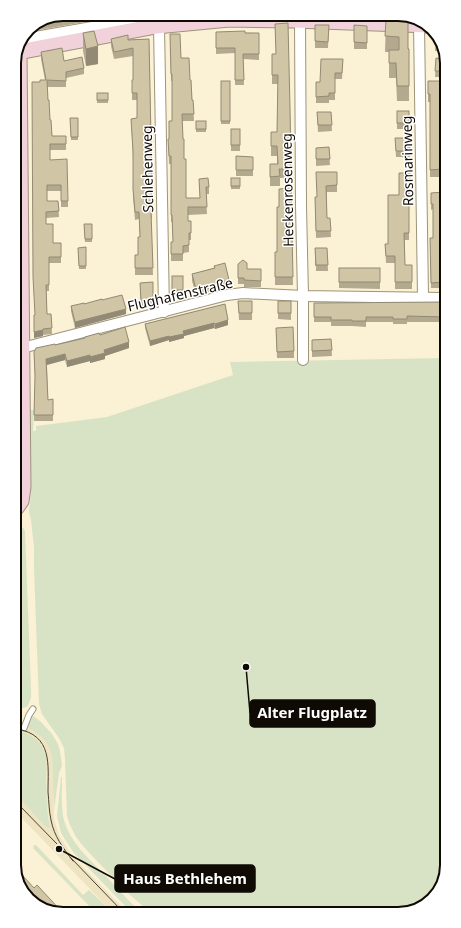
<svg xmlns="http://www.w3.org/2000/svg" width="461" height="928" viewBox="0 0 461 928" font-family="'Noto Sans',sans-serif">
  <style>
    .built { fill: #efe4c1 }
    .green { fill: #d8e3c6 }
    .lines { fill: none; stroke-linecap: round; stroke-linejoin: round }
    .service-casing { stroke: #9d947a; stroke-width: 7 }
    .minor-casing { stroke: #9d947a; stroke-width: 12 }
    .secondary-casing { stroke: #9d947a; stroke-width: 17 }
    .service { stroke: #fff; stroke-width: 5 }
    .minor { stroke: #fff; stroke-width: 10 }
    .secondary { stroke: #f1d2da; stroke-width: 15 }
    .tram { stroke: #484236; stroke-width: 1 }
    .wall { fill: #b3a98e }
    .shaded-wall { fill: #928a74 }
    .building { fill: #d0c5a5; stroke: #928a74 }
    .labels { text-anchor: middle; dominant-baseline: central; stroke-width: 3; stroke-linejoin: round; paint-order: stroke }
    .street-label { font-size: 14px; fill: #0f0b04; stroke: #fff }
    .rim { fill: none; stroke: #0f0b04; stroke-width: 2 }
    .leader { fill: none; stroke: #0f0b04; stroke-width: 1.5 }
    .callout-dot { fill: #0f0b04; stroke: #fff; stroke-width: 1.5 }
    .callout { fill: #0f0b04; stroke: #0f0b04; stroke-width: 1.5 }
    .callout-label { font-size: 15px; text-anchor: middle; font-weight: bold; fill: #fff }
  </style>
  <rect width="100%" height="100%" fill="#fbf1d5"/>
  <path class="built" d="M19,726L28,727L29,729L40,736L48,744L51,750L52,757L54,819L59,835L73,857L128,913H113L17,813V796L48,829L50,827L49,820L47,800V779L43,748L33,736L22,731H17V727H19Z"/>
  <g class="green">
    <path d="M445,358L447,865L439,892L417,910L151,913L130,895L96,860L83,846L76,837L70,825L67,816L65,759L64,748L59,738L42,714L39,704L34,568V547L31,520L29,512L31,491L28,410H34L33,431H36V426L107,417L233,375L230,362Z"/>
    <path d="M16,528H23L25,531L31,689V698L28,706L24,708H17Z"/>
    <path d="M33,716L36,718L41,722L52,734L58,744L60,751L62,766L59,773L54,810L52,757C49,742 42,736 29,729L28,727L31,717Z"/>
    <path d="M17,731C30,732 40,740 45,753C47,758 46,765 46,771C47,790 46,809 50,827L48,829L17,796Z"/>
    <path d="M61,777H62C62,790 61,803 63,816C68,840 87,857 103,873C116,887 128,900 141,913H132L74,853L66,841L61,833L57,816Z"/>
    <path d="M34,845H36L83,895L89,890L113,913L97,914L33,848Z"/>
  </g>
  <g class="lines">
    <g class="service-casing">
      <path id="service" d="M24,728L29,715L33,709"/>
    </g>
    <g class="minor-casing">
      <g id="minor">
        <path d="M300,20L301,206L303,296V360"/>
        <path d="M419,25L423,297"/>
        <path d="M159,26L164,312"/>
        <path d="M24,39L132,20L171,14"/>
        <path d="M22,348L227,295L243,293L303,296L444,298"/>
      </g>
    </g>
    <g class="secondary-casing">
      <g id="secondary">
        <path d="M18,52L156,26L229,19L294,20L429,25"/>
        <path d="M16,508L21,501L23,487L19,51"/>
      </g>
    </g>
    <use href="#service" class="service"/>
    <use href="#minor" class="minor"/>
    <use href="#secondary" class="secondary"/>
    <g class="tram">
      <path d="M17,729C53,735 48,765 48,792C49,802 49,811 51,820C54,836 63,848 73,861"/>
      <path d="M17,803L57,844"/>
      <path d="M70,857L124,913"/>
    </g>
  </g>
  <g class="wall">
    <path d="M63,14H125V15L33,31L32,27Z"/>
    <path d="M386,20L409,49V101H397L396,78H389V52H385Z"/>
    <path d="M275,24L290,108L291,178H280V186H270V164H277V156H271V132H277L278,84H272V54H276Z"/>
    <path d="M315,25H329L328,48H315Z"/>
    <path d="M354,25L367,26V49H354Z"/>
    <path d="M216,32L259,33V60L243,59L244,85H235V53L216,54Z"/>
    <path d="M83,33L98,64L86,66L83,51Z"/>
    <path d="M170,34L190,80L192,100H193L194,121H182L186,198H200L199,179L209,187V194H206L207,214L188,215V221H191V240H189V252L183,253V261H171V242H173L172,222H171V164H169L168,139H169L172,121V81H171Z"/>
    <path d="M436,34L443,44V51H435Z"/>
    <path d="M111,39L128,40L149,39L152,188V195H151L152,219H151L153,275H135V255H138L140,237L139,219L135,220L133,196V158L131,119L137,118V100H132V80H133V56L114,59L111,46Z"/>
    <path d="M41,52L84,68V74L66,78V87H47L48,100L52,136H66V150H50V160L68,201V207H61V191H47V201H58L59,217L46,218V224L53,243H61V263H49V291H46L47,314H51L52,334L43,335V336L34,338V315H35L40,82L45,80L41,59Z"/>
    <path d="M436,58L443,59L444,77H435Z"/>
    <path d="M343,59L342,79H335V100H329V103H316V82H320Z"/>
    <rect x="221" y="81" width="9" height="43"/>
    <path d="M428,81L440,105H444V173H442V177H430V102H428Z"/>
    <rect x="97" y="93" width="11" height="10"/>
    <rect x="397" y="111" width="12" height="18"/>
    <path d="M317,112H331L332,131L318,132Z"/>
    <path d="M70,118H78V140H71Z"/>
    <rect x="196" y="121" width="10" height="11"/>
    <rect x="231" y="129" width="9" height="22"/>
    <path d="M395,138L410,151V157H396Z"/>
    <path d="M329,147L330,165L316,166V148Z"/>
    <path d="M236,156L253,157V176H236Z"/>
    <path d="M337,172V192H327V218H330L331,237L316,238L315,197H317Z"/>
    <path d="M410,173V190H409V240H405V265H412V289H395V263H386L385,244H388L399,195Z"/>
    <rect x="231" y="178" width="9" height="11"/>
    <path d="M291,188L293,285H275V252H277L279,207Z"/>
    <path d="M444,192V288H431L430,244L433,238V209L431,210V193Z"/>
    <path d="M84,224H92V242H85Z"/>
    <path d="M86,247V269H79L78,248Z"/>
    <path d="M315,248H327L328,271H316V266H315Z"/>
    <path d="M238,264L247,269H261V287H244V284H238Z"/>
    <path d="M214,266L229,286L196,295L192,281V274L214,268Z"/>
    <path d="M339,268H380V289L339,288Z"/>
    <path d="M172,276L183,290V296L172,297Z"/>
    <path d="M153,282V307L141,308L140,283Z"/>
    <path d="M102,300L126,314L75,328L71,311V306L84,304Z"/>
    <path d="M238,301H252V320H239Z"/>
    <path d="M278,301H291V320L278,319Z"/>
    <path d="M444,302L445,322H407V324H393V322H366V327L352,326H331V322H314V303Z"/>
    <path d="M225,304L228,325L215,329L214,328L184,336V338L169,342V340L150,346L145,328V324Z"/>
    <path d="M276,328L294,351V358H277Z"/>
    <path d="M100,335L129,348L105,356V359L90,363V361L67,367L65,360L47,365L48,400L53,399V421H34L35,381L34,352L55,345Z"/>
    <path d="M331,339L332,356L312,357V340Z"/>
  </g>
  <g class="shaded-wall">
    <path d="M98,46V64L86,66V49Z"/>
    <path d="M229,280V286L196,295V289Z"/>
    <path d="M126,309V314L75,328V322Z"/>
    <path d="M228,320V325L215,329V324Z"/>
    <path d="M214,323V328L184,336V338L169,342V337L183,331Z"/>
    <path d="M43,330V336L34,338V332Z"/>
    <path d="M169,336V340L150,346V341Z"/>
    <path d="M129,342V348L105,356V359L90,363V357L104,350Z"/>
    <path d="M65,354V360L46,365V359Z"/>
    <path d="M90,355V361L67,367V361Z"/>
  </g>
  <g class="building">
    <path d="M63,14H92L41,23Z"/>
    <path d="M386,20L408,21V49H409V86H397L396,63H389V50H399V37L385,36Z"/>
    <path d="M288,23L290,108L291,169H279L280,176L270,177V164H278L277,146H271V132H277L278,75H272V54H276L275,24Z"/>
    <path d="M315,25H329L328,42L315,41Z"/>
    <path d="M354,25L367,26V43L354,42Z"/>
    <path d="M94,31L98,46L86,49L83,33Z"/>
    <path d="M245,31V33H259V54H243L244,80H235V48H216V32Z"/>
    <path d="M170,34H180L181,58H189L190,80H191L192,100H193L194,114H182L183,139H184V159H186V198H200L199,179L208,178L209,187H206L207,207H188V221H191V233H189V245L183,246V254H171V242H173L172,215H171V156H169L168,139H169V121H172V74H171Z"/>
    <path d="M436,34L443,44V45L435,44Z"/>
    <path d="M128,35V40L149,39L152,188H151L152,212H151L153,268H135V255H138V237H140L139,212H135L133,189V151L131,119L137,118V93H132V80H133V48L114,52L111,39Z"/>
    <path d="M62,48L64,61L82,57L84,68L66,72V81L47,80L48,100H49L50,120H51L52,136H66V144H50V160L67,159L68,201H61V185H47V201H58L59,211L46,212V224H53V243H61V257H49V285H46L47,314H51L52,328L43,329V330L34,332V315H35L33,277L32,82H40V80H46L41,52Z"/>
    <path d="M436,58L443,59V71H435Z"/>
    <path d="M321,59H343L342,73H335V93H329V96L316,97V82H320Z"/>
    <rect x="221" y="81" width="9" height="40"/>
    <path d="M428,81H441L440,105H444V165H442V169L430,170V94H428Z"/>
    <rect x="97" y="93" width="11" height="7"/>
    <rect x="397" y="111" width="12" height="12"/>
    <path d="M317,112H331L332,125H318Z"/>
    <path d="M70,118H78V137H71Z"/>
    <rect x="196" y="121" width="10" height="8"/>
    <rect x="231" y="129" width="9" height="16"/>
    <path d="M395,138H409L410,151H396Z"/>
    <path d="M329,147L330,159H316V148Z"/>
    <path d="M236,156L253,157V170H236Z"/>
    <path d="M316,172H337V185L326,186L327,218H330L331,231H316L315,197H317Z"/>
    <path d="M399,173H410V183H409V233H404L405,265H412V282H395V256H386L385,244H388V195H399Z"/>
    <rect x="231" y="178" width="9" height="8"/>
    <path d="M291,188L293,277H275V252H277V207H279V189Z"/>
    <path d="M444,192V282L431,283L430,238H433V204H431V193Z"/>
    <path d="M84,224H92V239H85Z"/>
    <path d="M86,247V266H79L78,248Z"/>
    <path d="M315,248H327L328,265H316Z"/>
    <path d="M243,260L247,263V269H261V281L244,280V278H238V264Z"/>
    <path d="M225,263L229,280L196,289L192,274L215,268L214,266Z"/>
    <rect x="339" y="268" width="41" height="14"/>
    <rect x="172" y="276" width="11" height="14"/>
    <path d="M153,282V301H141L140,283Z"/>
    <path d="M122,295L126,309L75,322L71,306L84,303V304L102,299V300Z"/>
    <path d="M238,301H252V313H239Z"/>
    <rect x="278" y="301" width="13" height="12"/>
    <path d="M444,302L445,317L407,316V319H393V317H366V321H352V320H331V317H314V303Z"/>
    <path d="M225,304L228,320L215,324L214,323L183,331L184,334L169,337V336L150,341L145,324Z"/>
    <path d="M125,327L129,342L104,350L105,353L90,357V355L67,361L65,354L46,359L48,400L53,399V415H34L35,375L34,352L36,348L55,344V345L85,338V337L99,333L100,335Z"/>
    <path d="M293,327L294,351L277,352L276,328Z"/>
    <path d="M331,339L332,350L312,351V340Z"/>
    <path d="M23,876L34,888L37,885L64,914H59L33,904L18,884V882Z"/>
  </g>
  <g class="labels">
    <g class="street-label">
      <text transform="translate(407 161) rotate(-91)">Rosmarinweg</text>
      <text transform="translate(147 169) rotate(-91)">Schlehenweg</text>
      <text transform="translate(287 190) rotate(-91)">Heckenrosenweg</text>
      <text transform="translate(180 294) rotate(-13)">Flughafenstraße</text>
    </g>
  </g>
  <path d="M0 0H461V928H0ZM63 21H398A42 42 0 0 1 440 63V865A42 42 0 0 1 398 907H63A42 42 0 0 1 21 865V63A42 42 0 0 1 63 21Z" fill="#fff" fill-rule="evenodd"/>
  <path class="rim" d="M63 21H398A42 42 0 0 1 440 63V865A42 42 0 0 1 398 907H63A42 42 0 0 1 21 865V63A42 42 0 0 1 63 21Z"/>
  <path class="leader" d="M246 667L250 713M59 849L115 879"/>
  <g class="callout-dot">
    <circle cx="246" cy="667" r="4"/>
    <circle cx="59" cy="849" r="4"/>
  </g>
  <g class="callout">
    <rect x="250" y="700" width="125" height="27" rx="4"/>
    <rect x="115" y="865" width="140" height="27" rx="4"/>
  </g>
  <g class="callout-label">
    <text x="312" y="718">Alter Flugplatz</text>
    <text x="185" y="884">Haus Bethlehem</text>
  </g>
</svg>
